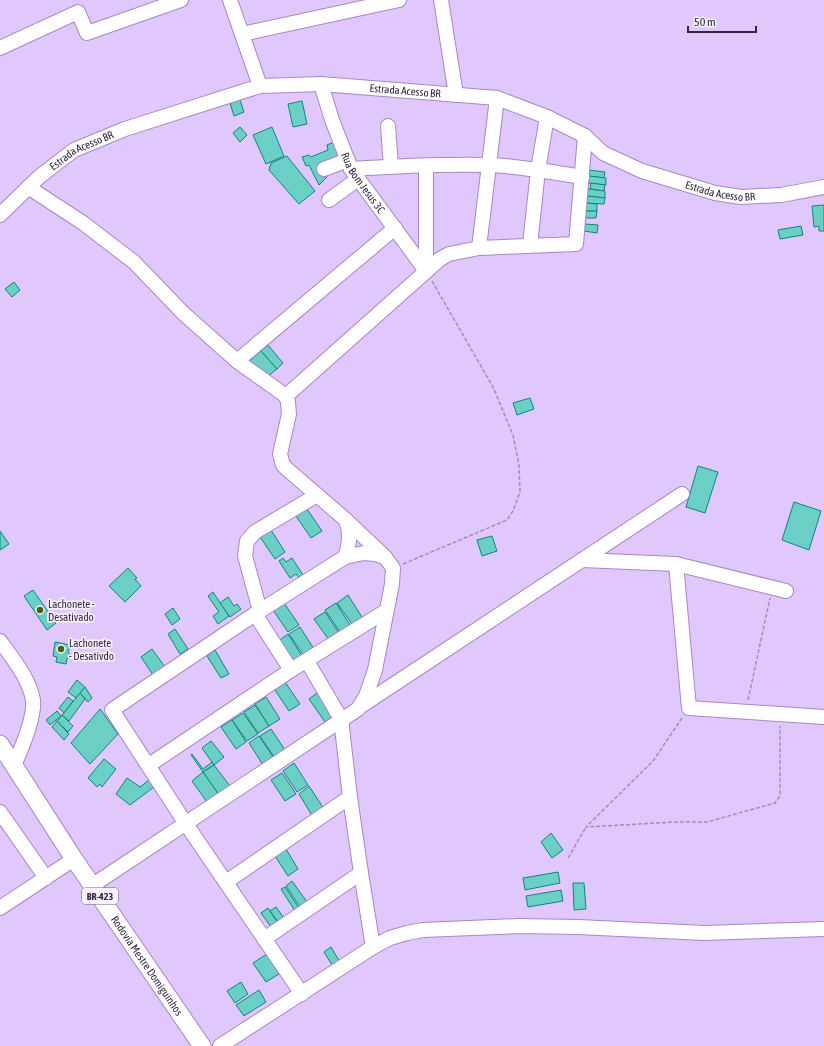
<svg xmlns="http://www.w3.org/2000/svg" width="824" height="1046" viewBox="0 0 824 1046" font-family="'Asap Condensed',sans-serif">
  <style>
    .building { fill: #6bcfc5; stroke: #0d877e }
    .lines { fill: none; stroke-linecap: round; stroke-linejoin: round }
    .minor-casing { stroke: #a788c7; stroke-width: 16 }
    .major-casing { stroke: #a788c7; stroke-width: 19 }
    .path { stroke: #a38eba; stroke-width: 1.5; stroke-dasharray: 4 2; stroke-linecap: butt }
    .minor { stroke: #fff; stroke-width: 14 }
    .major { stroke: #fff; stroke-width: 17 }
    .poi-dot { fill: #46600f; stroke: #f7f1ff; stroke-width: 1.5 }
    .labels { text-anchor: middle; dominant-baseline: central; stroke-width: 3.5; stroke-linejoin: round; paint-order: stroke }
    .shield { fill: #f7f1ff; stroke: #6e6379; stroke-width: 1 }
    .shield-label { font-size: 10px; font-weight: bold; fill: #332640 }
    .street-label { font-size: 11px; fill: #332640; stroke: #f7f1ff }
    .poi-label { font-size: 11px; fill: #332640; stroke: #f7f1ff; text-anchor: start }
  </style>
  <rect width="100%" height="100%" fill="#e0c7fc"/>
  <g class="building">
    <path d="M239,97L244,112L234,116L229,100Z"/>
    <path d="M302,101L307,124L293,127L288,104Z"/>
    <path d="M240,127L247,135L240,142L233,133Z"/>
    <path d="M272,127L284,156L266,164L253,135Z"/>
    <path d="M336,141L343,159L322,167L327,177L319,185L309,165L306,166L302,157L309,155L311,157L328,150L327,145Z"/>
    <path d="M287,156L315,191L299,204L269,170L271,163Z"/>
    <path d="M589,170L605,172L604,178L589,176Z"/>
    <path d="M589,176L606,178V185L588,183Z"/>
    <path d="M591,183L605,185L604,191L590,189Z"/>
    <path d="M588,189L605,191V198L587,196Z"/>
    <path d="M587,196L605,198L604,204L586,203Z"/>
    <path d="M586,203L597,204V211H586Z"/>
    <path d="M824,205V231H819V226L814,227L812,206Z"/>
    <path d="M586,211H597L596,218H585Z"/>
    <path d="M585,224L598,225L597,233L584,231Z"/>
    <path d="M801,226L803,235L780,239L778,230Z"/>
    <path d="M14,282L20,290L12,297L5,289Z"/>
    <path d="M268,345L283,363L277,369L261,351Z"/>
    <path d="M261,351L277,369L267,377L248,362Z"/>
    <path d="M530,398L534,409L517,415L513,403Z"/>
    <path d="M698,466L718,472L705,513L686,507Z"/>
    <path d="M794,502L821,511L809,550L782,540Z"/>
    <path d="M307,509L322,531L311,538L296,516Z"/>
    <path d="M271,530L285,552L275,559L260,537Z"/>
    <path d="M0,531L9,544L0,550Z"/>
    <path d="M492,536L497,551L482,556L477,540Z"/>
    <path d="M283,558L286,562L292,558L303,575L299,578L296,574L290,578L279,561Z"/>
    <path d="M128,568L137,578L135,579L141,586L125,602L109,586Z"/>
    <path d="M33,590L56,623L47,630L24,596Z"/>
    <path d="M213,592L229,616L218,624L213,616L219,612L208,596Z"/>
    <path d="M348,595L362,617L352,624L337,603Z"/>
    <path d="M228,597L234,606L237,604L241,609L230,617L220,603Z"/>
    <path d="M284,603L299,625L288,632L273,610Z"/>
    <path d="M336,603L350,625L340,632L325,610Z"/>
    <path d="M173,608L180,619L172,625L165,614Z"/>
    <path d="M325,612L339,633L329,640L314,619Z"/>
    <path d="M300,627L314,649L304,656L289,634Z"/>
    <path d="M175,629L188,649L180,654L168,634Z"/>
    <path d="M288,634L302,656L292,663L277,642Z"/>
    <path d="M55,642L70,645L68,653L70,654L69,658H67L66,664L56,662L57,657L53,656Z"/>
    <path d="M152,649L165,667L153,675L141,657Z"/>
    <path d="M215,650L229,674L221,678L207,656Z"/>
    <path d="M77,680L85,687L76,698L68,692Z"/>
    <path d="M285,682L300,704L289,711L275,690Z"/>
    <path d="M85,687L92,698L88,702L80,693Z"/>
    <path d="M80,693L85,699L69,721L62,715Z"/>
    <path d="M317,693L334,716L325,722L309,699Z"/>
    <path d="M68,697L73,701L64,713L59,708Z"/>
    <path d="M266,697L280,719L269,726L255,704Z"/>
    <path d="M255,705L269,726L258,733L244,712Z"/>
    <path d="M100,709L118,734L90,764L71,743Z"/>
    <path d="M57,711L61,716L50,725L46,720Z"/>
    <path d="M243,713L258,734L247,741L232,720Z"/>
    <path d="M62,715L73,726L68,732L57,721Z"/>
    <path d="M232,720L246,742L236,749L221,727Z"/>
    <path d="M57,721L69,734L64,740L52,727Z"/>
    <path d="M271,729L285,750L274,757L260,736Z"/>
    <path d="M259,736L274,758L263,765L249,743Z"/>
    <path d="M211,741L224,757L214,765L202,748Z"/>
    <path d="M192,754L203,769L212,762L214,765L203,772L191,755Z"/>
    <path d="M104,759L116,769L102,787L100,784L97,787L88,778Z"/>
    <path d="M294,763L308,785L297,792L283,771Z"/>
    <path d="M214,765L230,786L219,795L203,772Z"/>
    <path d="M203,772L219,795L207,802L192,781Z"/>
    <path d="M282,773L296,794L285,801L271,780Z"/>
    <path d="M127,778L140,787L149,780L154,787L130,805L116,794Z"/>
    <path d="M309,786L324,809L313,817L299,794Z"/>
    <path d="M551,833L563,850L552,858L541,842Z"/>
    <path d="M286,849L298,869L288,876L275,856Z"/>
    <path d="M558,872L560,883L525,890L523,878Z"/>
    <path d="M292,881L307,902L300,907L286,886Z"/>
    <path d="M573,883H584L586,909L574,910Z"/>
    <path d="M285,887L299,908L295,911L281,889Z"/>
    <path d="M561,890L563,901L528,907L526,896Z"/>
    <path d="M276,907L284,918L278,922L270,911Z"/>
    <path d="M268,908L277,922L271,927L261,913Z"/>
    <path d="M331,947L341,964L334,968L324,952Z"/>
    <path d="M267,954L279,974L266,982L253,963Z"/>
    <path d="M241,982L248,994L235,1003L227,991Z"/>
    <path d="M259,990L266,1002L244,1016L236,1005Z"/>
  </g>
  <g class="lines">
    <g class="minor-casing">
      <g id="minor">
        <path d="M230,0L260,86"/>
        <path d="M441,0L456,95"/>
        <path d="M242,34L399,0"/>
        <path d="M0,48L78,12L87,33L181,0"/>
        <path id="s1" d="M321,84L332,120L351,169L426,271"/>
        <path d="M388,126L391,167"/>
        <path d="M324,169L348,160"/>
        <path d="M351,169C397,166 443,164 488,165C520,166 551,172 582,177"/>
        <path d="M28,187L83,223L134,262L183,313L237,361L286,396"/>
        <path d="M329,200L358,179"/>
        <path id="s2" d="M0,215L39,177L74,150L125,129L260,86L321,84L497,98L547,117L585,136L603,153L642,171L715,193L741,197L781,195L824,187"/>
        <path d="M530,245L538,170L547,117"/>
        <path d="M479,248L497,98"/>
        <path d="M426,271V166"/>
        <path d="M237,361L395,228"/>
        <path d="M345,557C350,544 351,533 346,520"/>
        <path d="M582,560L676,564L786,591"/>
        <path d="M676,564L689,708L824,717"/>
        <path d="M260,611L245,556L247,541L255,532L317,495"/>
        <path d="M255,614L291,670"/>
        <path d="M0,641C13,659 29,678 33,700C35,718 21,749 14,766"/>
        <path d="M361,706L682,494"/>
        <path d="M149,765L291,670L386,611"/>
        <path d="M0,812L46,878"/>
        <path d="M361,873L373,947"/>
        <path d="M226,882L350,797"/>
        <path d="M93,885L358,709L366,696L375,670L392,584L393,568L385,557L346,520L287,469L283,465L280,454L289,414L288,402L286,396L440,259L449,254L479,248L576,244L585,136"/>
        <path d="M0,908L74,859"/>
        <path d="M264,939L361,873L350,797L341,719L307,661"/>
        <path d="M302,994L186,824L112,710L255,614L345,557L364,553L375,554L385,557"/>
        <path d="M220,1046L373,947L390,938L407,933L423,930L519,926L578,927L704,933L824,929"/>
      </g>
    </g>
    <g class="major-casing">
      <g id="major">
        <path id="s3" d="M0,744L74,859L202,1046"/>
      </g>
    </g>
    <g class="path">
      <path d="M403,564L507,520L513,511L520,492L519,465L513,435L493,387L432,281"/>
      <path d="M748,700L770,598"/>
      <path d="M682,718L653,761L586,827L674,822H707L775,803L780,796V726"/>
      <path d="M568,858L586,827"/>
    </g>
    <use href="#minor" class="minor"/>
    <use href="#major" class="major"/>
  </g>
  <g class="poi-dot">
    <circle cx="40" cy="610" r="4"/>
    <circle cx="61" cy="649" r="4"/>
  </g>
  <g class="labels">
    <rect class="shield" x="82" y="888" width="36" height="16" rx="3"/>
    <g class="shield-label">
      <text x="100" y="896">BR-423</text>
    </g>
    <g class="street-label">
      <text stroke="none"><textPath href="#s2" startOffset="441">Estrada Acesso BR</textPath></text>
      <text stroke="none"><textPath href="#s2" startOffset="105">Estrada Acesso BR</textPath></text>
      <text stroke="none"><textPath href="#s1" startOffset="108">Rua Bom Jesus 3C</textPath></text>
      <text stroke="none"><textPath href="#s2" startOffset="778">Estrada Acesso BR</textPath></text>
      <text stroke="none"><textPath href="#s3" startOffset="266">Rodovia Mestre Domiguinhos</textPath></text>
    </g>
    <g class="poi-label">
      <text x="48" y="604">Lachonete -<tspan x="48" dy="13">Desativado</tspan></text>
      <text x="69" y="643">Lachonete<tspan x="69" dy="13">- Desativdo</tspan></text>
    </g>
  </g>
  <path d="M688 26v6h68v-6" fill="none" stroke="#332640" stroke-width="2"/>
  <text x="694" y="26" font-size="12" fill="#332640" stroke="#f7f1ff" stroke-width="3" paint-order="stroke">50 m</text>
</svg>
